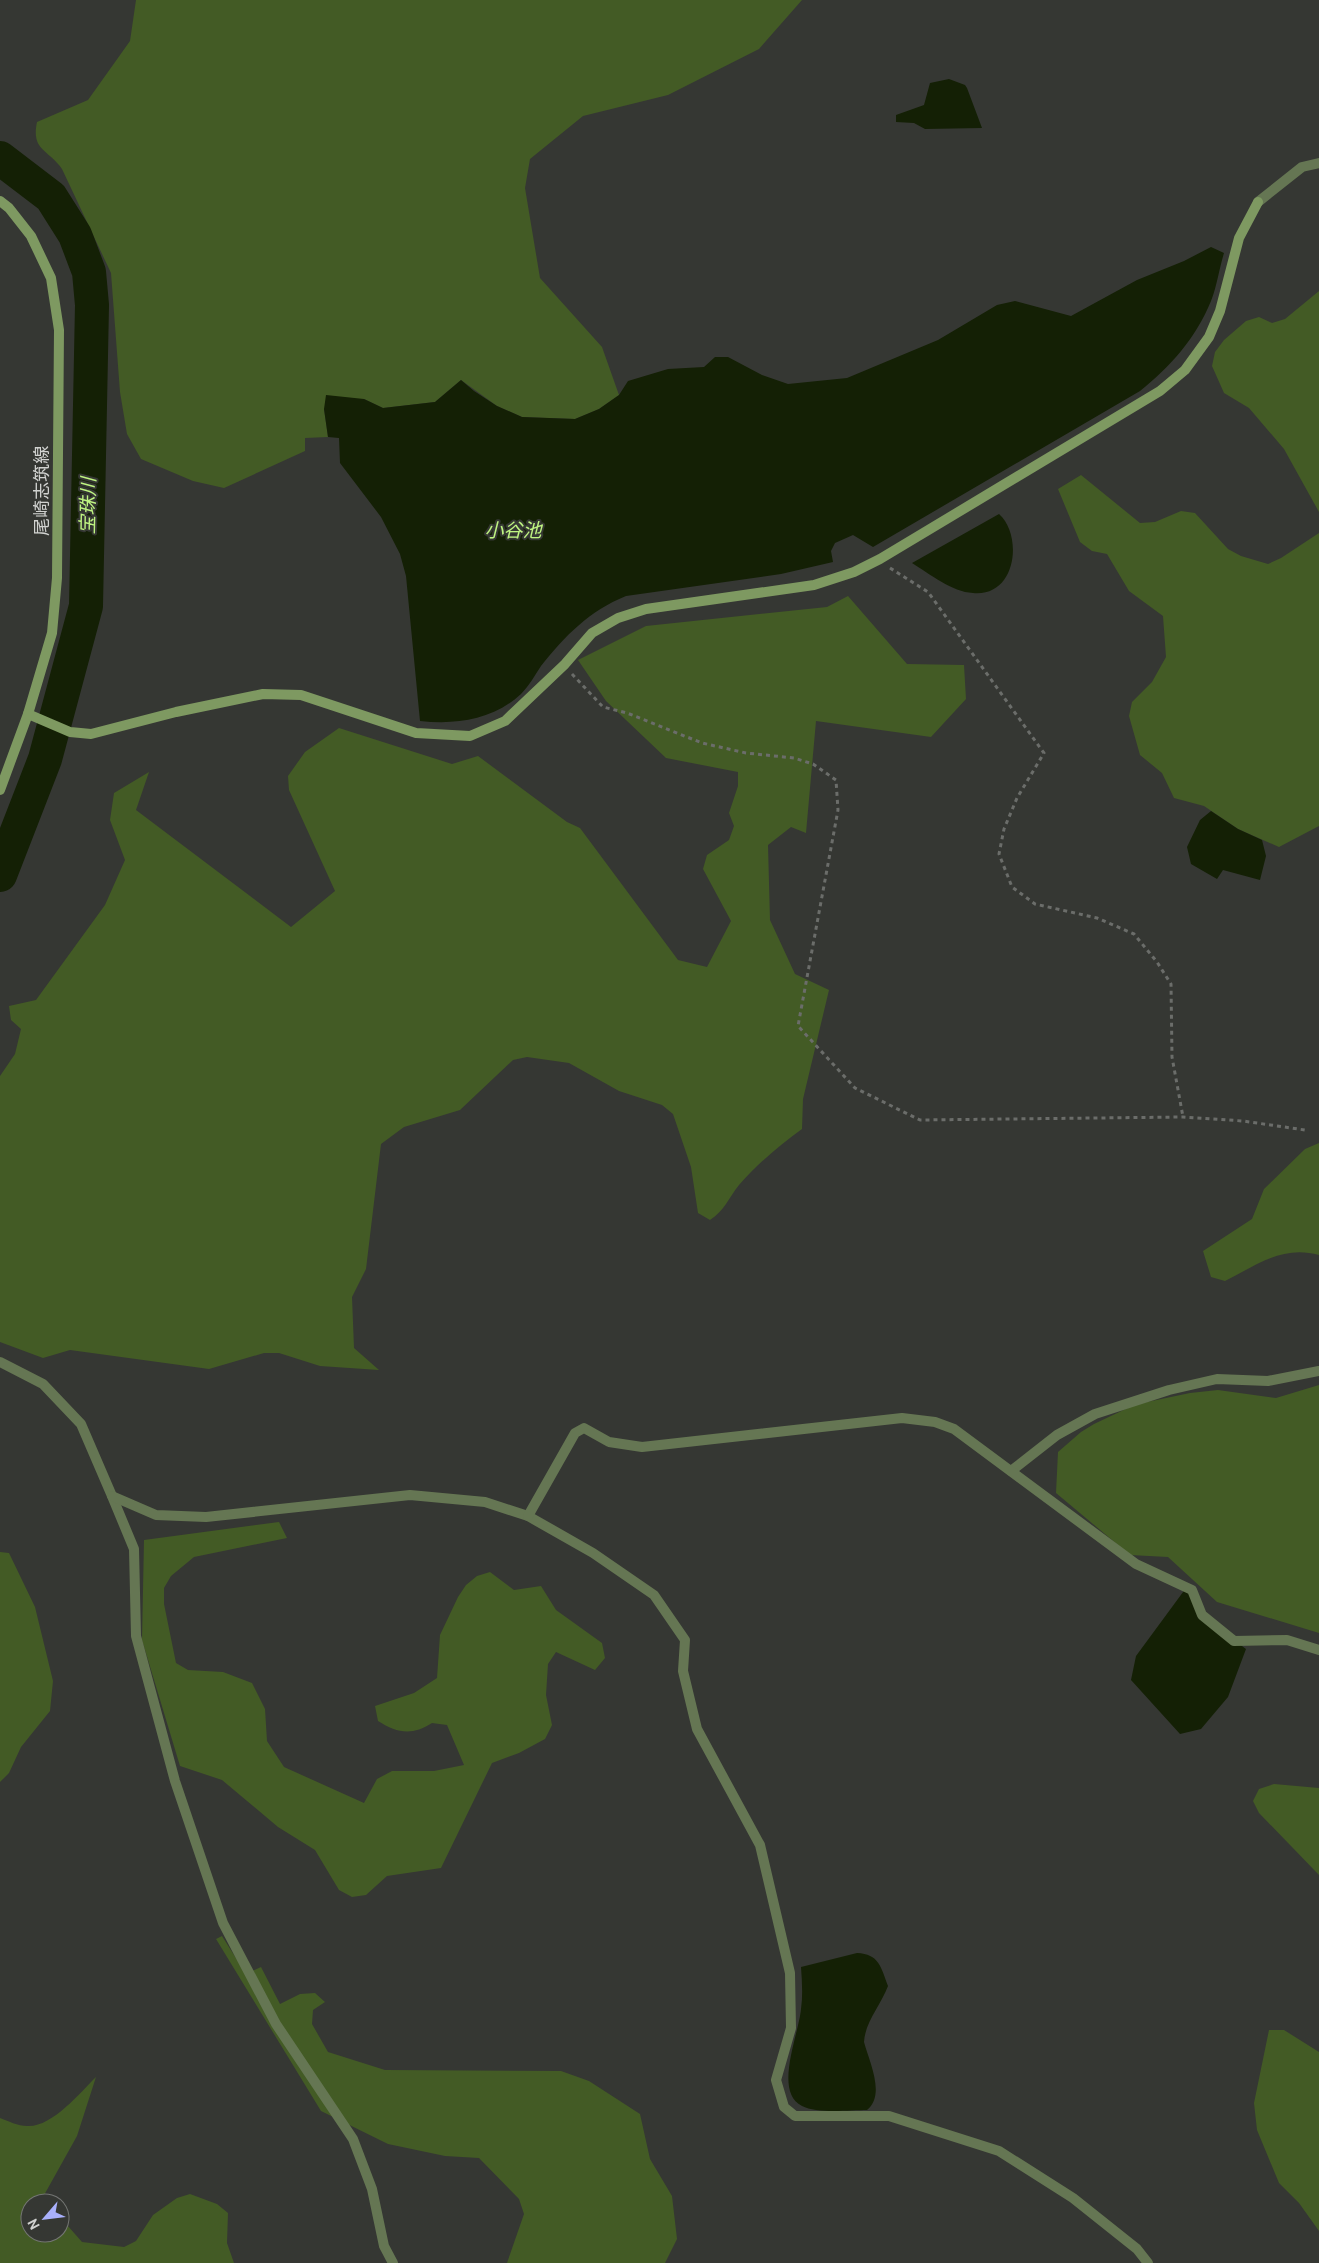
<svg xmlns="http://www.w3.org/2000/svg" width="1319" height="2263" viewBox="0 0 1319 2263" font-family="Cabin,'Noto Sans JP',sans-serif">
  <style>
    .green { fill: #435b25 }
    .water { fill: #142005 }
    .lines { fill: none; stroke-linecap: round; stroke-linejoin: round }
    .river { stroke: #142005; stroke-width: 34 }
    .path { stroke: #6b6d6a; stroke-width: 3; stroke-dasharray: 4 4; stroke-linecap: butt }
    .street { stroke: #657653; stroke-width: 10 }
    .secondary { stroke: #7e9961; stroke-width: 10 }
    .labels { text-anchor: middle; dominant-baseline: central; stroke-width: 4; stroke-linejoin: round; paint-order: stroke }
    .street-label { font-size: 18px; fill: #d1d2d0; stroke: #353733 }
    .water-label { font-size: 19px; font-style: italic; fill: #bff482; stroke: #353733 }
  </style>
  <rect width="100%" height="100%" fill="#353733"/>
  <g class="green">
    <path d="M136,0H802L759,49L668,95L583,116L530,159L525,188L540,278L602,347L619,395L599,409L575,419L522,417L497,406L461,380L435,402L383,408L364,399L324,409L328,437L305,438V451L224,488L193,481L141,459L127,434L120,392L111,273L62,169C48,149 31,151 37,122L88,100L130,41Z"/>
    <path d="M1319,291V512L1284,449L1249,408L1224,393L1212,366L1215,352L1224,340L1246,321L1259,317L1272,323L1285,319Z"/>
    <path d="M1081,475L1140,523L1155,522L1181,511L1195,513L1228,549L1241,556L1268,564L1281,558L1319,533V826L1279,847L1238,829L1204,806L1174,798L1162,773L1140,755L1129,716L1132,702L1152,682L1166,657L1163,616L1129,591L1107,554L1092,551L1080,542L1058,489Z"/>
    <path d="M848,596L907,664L964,665L966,699L931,737L816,721L806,833L791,827L768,845L770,920L795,974L829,990L803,1099L802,1129C779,1146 758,1163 739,1185C728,1199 725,1210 710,1220L698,1213L691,1167L673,1114L662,1105L619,1091L569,1063L527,1057L513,1060L460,1110L404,1127L381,1144L366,1269L352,1297L354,1348L379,1370L320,1366L279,1353H264L209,1369L70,1350L43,1358L0,1342V1076L15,1054L21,1029L11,1020L9,1006L36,1000L105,905L125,860L110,820L114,793L149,772L136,810L291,927L335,891L289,790L288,776L305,752L339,728L452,764L478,756L567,822L580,828L678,960L707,967L731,921L703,869L707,855L729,840L734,826L729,813L738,786V772L666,758L606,701L578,660L646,626L827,607Z"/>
    <path d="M1319,1143V1255C1282,1245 1257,1265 1225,1281L1211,1277L1203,1251L1252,1219L1264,1189L1305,1149Z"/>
    <path d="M1319,1385V1633L1217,1602L1168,1557L1130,1555L1056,1493L1058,1452L1081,1432L1094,1424L1132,1406L1147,1402L1190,1393L1218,1390L1276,1398Z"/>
    <path d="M279,1522L287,1538L194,1557L171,1576L164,1588V1604L176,1663L188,1670L223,1672L252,1683L265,1709L267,1741L284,1767L364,1803L377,1779L392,1771H434L464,1765L447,1725L432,1723C412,1736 397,1733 378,1721L375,1706L414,1693L437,1678L440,1635L458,1597L466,1585L477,1576L490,1572L514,1590L541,1586L556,1610L602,1643L605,1658L595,1670L556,1652L548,1664L546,1695L552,1725L545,1739L519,1753L492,1763L441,1868L387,1876L366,1895L352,1897L339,1890L315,1850L278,1827L222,1780L180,1766L142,1640L144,1540Z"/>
    <path d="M0,1552L9,1553L35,1607L53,1681L50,1711L21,1747L9,1773L0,1782Z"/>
    <path d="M1274,1784L1319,1788V1875L1259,1813L1253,1801L1259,1789Z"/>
    <path d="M222,1936L246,1974L261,1967L280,2004L300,1994L315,1993L325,2002L313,2010L312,2024L328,2052L385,2070L561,2071L589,2081L640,2114L650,2159L672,2196L677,2239L665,2263H507L524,2214L519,2199L479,2158L445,2156L388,2144L321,2111L216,1939Z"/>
    <path d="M1269,2030H1284L1319,2052V2231L1299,2203L1279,2183L1257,2130L1254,2103Z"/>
    <path d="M96,2077L77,2136L43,2197L47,2203H30V2233H60V2217L82,2242L124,2247L136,2241L153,2215L177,2198L190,2194L217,2204L228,2213L227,2243L234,2263H0V2118C8,2121 18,2126 27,2126C51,2128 80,2093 96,2077Z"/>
  </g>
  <g class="water">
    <path d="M949,79L965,85L967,88L982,128L925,129L914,123L896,122V115L924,105L930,83Z"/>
    <path d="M1211,247L1224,253C1219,269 1217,286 1211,301C1196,338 1170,367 1140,391L873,547L853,535L835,543L831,551L833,562L781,574L626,596C589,611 565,636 541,666C535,675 529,686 521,694C493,720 456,725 420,721L406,576L400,554L381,517L340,463L339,438L328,437L324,409L326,395L364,399L383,408L435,402L461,380L474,391L497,406L522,417L575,419L599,409L619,395L628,381L668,369L704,367L715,357H728L762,375L788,384L847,378L938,340L997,305L1015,301L1071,316L1137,280L1184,261Z"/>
    <path d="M999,514C1023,535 1017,597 973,593C952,592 930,574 912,563Z"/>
    <path d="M1211,811L1238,829L1262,840L1266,856L1260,880L1223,870L1217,879L1191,864L1187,847L1200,820Z"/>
    <path d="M1186,1588L1200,1615L1246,1649L1228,1697L1201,1729L1180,1734L1131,1680L1136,1656Z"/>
    <path d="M857,1953C879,1954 881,1967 888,1986C881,2005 865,2022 864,2042C869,2061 886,2095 867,2110C850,2110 817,2114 802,2106C773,2092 799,2034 801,2009C803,1995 802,1981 801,1967Z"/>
  </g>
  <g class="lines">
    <path class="river" d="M0,158L51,197L75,235L89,272L92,305L86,606L45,759L0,875"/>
    <g class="path">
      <path d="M890,568L928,592L1044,753L1017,798L1004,829L999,854L1012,887L1035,904L1097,918L1134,934L1157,962L1171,984L1172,1057L1183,1117"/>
      <path d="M572,674L603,707L627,713L702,743L746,753L794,758L813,764L836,780L838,810L798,1026L855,1088L920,1120L1183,1117L1243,1121L1305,1130"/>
    </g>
    <g class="street">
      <path d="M1258,202L1302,167L1319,163"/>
      <path d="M0,1362L43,1384L81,1424L112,1496L134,1549L136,1636L175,1781L223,1923L276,2024L353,2139L372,2189L384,2246L393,2263"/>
      <path d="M1011,1471L1057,1435L1095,1414L1169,1390L1217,1379L1268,1381L1319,1371"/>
      <path d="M112,1496L156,1515L206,1517L410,1495L485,1502L528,1516L593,1553L654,1595L685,1640L683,1671L697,1729L760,1845L790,1973L791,2028L776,2080L784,2107L795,2116H889L999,2151L1073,2198L1137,2249L1148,2263"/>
      <path d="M528,1516L575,1433L584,1428L609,1442L642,1447L902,1418L935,1422L954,1429L1136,1564L1192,1590L1202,1615L1234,1641L1287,1640L1319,1650"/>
    </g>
    <g class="secondary">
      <path d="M0,201L9,208L31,236L51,278L59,330L57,578L52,633L28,714L0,790"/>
      <path d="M28,714L70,732L91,734L176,712L263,694L301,695L416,733L470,736L505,721L565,664L592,633L618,618L646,609L814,585L854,572L880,559L1160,391L1185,370L1209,337L1220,311L1239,238L1258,202"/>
    </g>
  </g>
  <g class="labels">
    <g class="street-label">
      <text transform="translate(42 491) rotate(-90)">尾崎志筑線</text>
    </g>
    <g class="water-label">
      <text transform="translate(88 506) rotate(-89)">宝珠川</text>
      <text x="513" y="530">小谷池</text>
    </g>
  </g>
  <g transform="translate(45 2218) rotate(242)"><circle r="24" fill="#353733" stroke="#737572"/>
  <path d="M0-4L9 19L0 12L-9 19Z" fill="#a9b0fc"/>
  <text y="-8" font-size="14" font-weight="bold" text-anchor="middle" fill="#d1d2d0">N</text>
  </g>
</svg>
